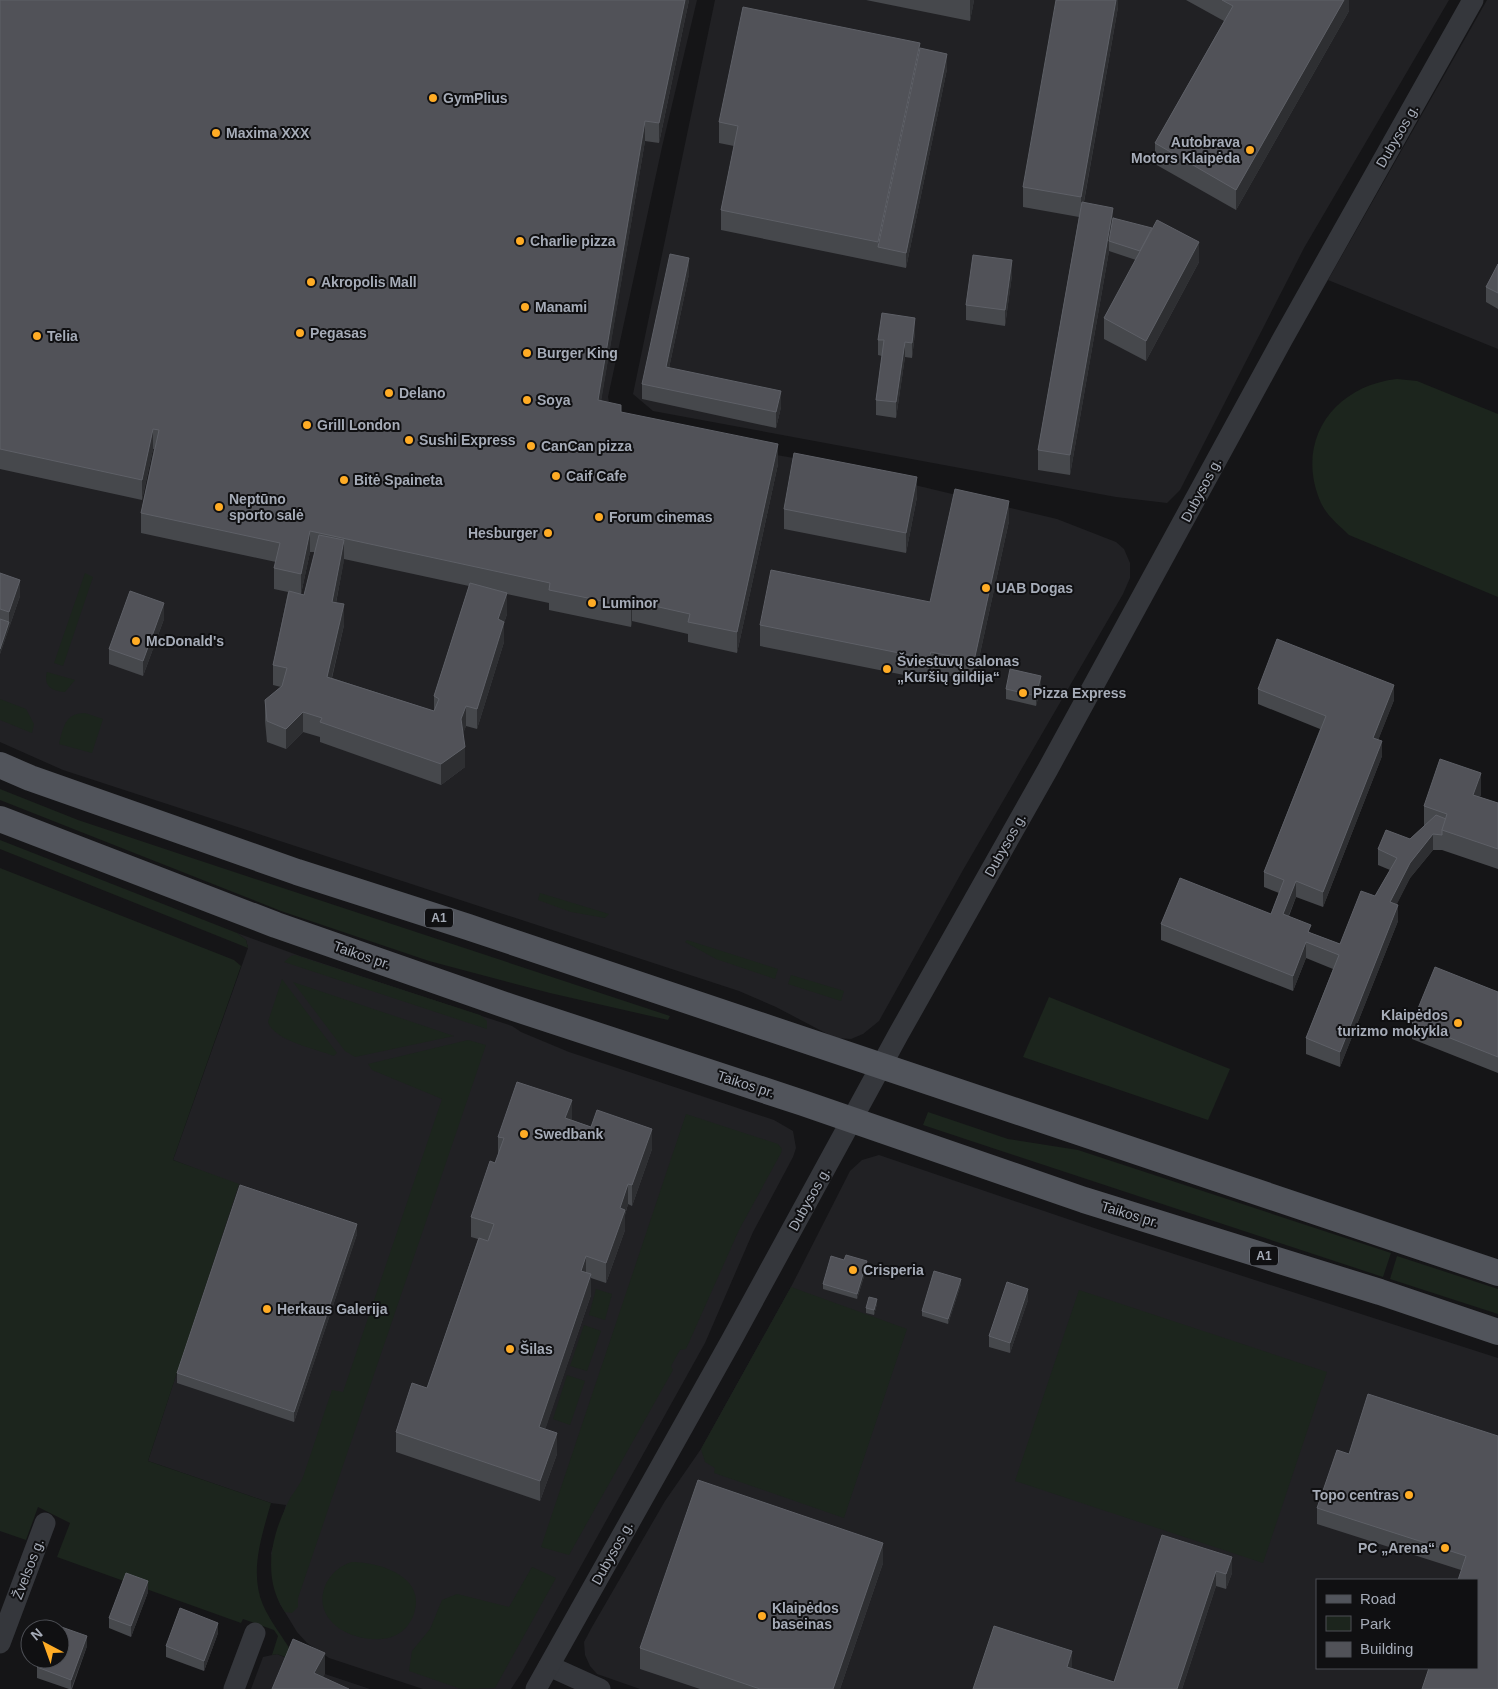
<svg xmlns="http://www.w3.org/2000/svg" width="1498" height="1689" viewBox="0 0 1498 1689" font-family="Helvetica,sans-serif">
  <style>
    .built { fill: #212124; fill-rule: evenodd }
    .green { fill: #1c251d }
    .lines { fill: none; stroke-linecap: round; stroke-linejoin: round }
    .minor { stroke: #35373c; stroke-width: 21 }
    .major { stroke: #51545b; stroke-width: 26 }
    .wall { fill: #46484c; fill-rule: evenodd }
    .shaded-wall { fill: #2e2f32 }
    .building { fill: #515258; stroke: #5e6067 }
    .poi-dot { fill: #ffac25; stroke: #101012; stroke-width: 2 }
    .labels { text-anchor: middle; dominant-baseline: central; stroke-width: 4; stroke-linejoin: round; paint-order: stroke }
    .shield { fill: #101012; stroke: #797d86; stroke-width: 1 }
    .shield-label { font-size: 12px; font-weight: bold; fill: #a6acb8 }
    .poi-label { font-size: 14px; font-weight: bold; fill: #a6acb8; stroke: #101012; text-anchor: start }
    .street-label { font-size: 14px; fill: #a6acb8; stroke: #101012 }
  </style>
  <rect width="100%" height="100%" fill="#151517"/>
  <g class="built">
    <path d="M0,0H697L662,147L608,397L611,413L638,431L823,463L1057,519L1116,542L1124,549L1130,563V578L1123,594L963,870L879,1021L863,1034L851,1039L835,1038L776,1007L739,991L63,770L0,742Z"/>
    <path d="M715,0H1449L1304,248L1180,490L1167,503L1116,497L653,411L633,394Z"/>
    <path d="M1487,0H1498V349L1328,280Z"/>
    <path d="M237,933L300,956L512,1026L521,1032L569,1052L774,1120L793,1131L796,1148L793,1157L753,1232L705,1343L522,1672L511,1689H423L329,1658L307,1643L297,1632L280,1604L275,1589L271,1553L286,1505L271,1503L148,1461L238,1185L173,1160L248,948L246,940Z"/>
    <path d="M879,1155L1112,1234L1498,1358V1689H640L597,1674L590,1666L585,1655L584,1642L592,1627L665,1501L701,1449L791,1287L850,1171L862,1160ZM1317,1580H1477V1668H1317Z"/>
    <path d="M277,1654L325,1674L370,1689H251L263,1657Z"/>
  </g>
  <g class="green">
    <path d="M1397,379L1417,381L1498,414V597L1349,535C1339,525 1327,516 1321,503C1294,442 1333,386 1397,379Z"/>
    <path d="M85,573L93,577L63,666L54,663Z"/>
    <path d="M47,672L75,680L65,692C52,691 43,686 47,672Z"/>
    <path d="M0,699L26,709L34,724L32,733L0,720Z"/>
    <path d="M85,713L103,719L92,753L59,744C63,728 65,713 85,713Z"/>
    <path d="M0,789L78,820L198,860L670,1016L668,1020L550,993L429,961L281,911L0,800Z"/>
    <path d="M0,840L237,933L246,940L248,948L0,849Z"/>
    <path d="M0,868L234,960L241,966L173,1160L239,1184L148,1461L271,1503C262,1535 249,1572 263,1605C270,1621 282,1636 291,1651L293,1660L277,1654L272,1655L278,1636L274,1630L243,1619L241,1623L57,1557L70,1523L38,1507L26,1540L0,1531Z"/>
    <path d="M540,893L609,914L605,918L571,912L538,900Z"/>
    <path d="M687,940L778,969L775,979L716,959L685,942Z"/>
    <path d="M295,955L480,1015L487,1021V1029L284,962L291,956Z"/>
    <path d="M791,975L844,991L841,1001L788,984Z"/>
    <path d="M282,979L337,1053L334,1056C317,1049 274,1041 268,1022Z"/>
    <path d="M293,982L454,1036L355,1057L345,1051Z"/>
    <path d="M1049,997L1230,1069L1208,1120L1023,1057Z"/>
    <path d="M468,1040L486,1045L298,1598V1607L292,1613L285,1612C263,1580 270,1540 286,1507C290,1496 299,1487 303,1477C313,1448 322,1419 332,1390L343,1392L442,1099L372,1070L368,1064Z"/>
    <path d="M928,1112L1008,1139L1078,1150L1391,1253L1383,1277L923,1125Z"/>
    <path d="M686,1114L778,1144L782,1149L781,1153L739,1230L686,1349L680,1350L671,1366L673,1370L569,1555L541,1547Z"/>
    <path d="M1397,1256L1498,1289V1314L1390,1279Z"/>
    <path d="M791,1287L907,1329L844,1518L714,1473L715,1468L705,1462L701,1449Z"/>
    <path d="M596,1289L612,1294L605,1320L589,1315Z"/>
    <path d="M1079,1290L1327,1372L1263,1563L1015,1481Z"/>
    <path d="M584,1325L601,1331L587,1371L570,1366Z"/>
    <path d="M567,1375L585,1381L570,1425L553,1419Z"/>
    <path d="M352,1562C380,1562 427,1577 414,1614C410,1624 404,1632 394,1636C377,1644 344,1637 331,1621C312,1600 327,1569 352,1562Z"/>
    <path d="M532,1567L556,1578L495,1688L461,1689L409,1671L412,1651L430,1629L442,1600L457,1594L509,1607Z"/>
  </g>
  <g class="lines">
    <g class="minor">
      <path d="M0,1643L45,1523"/>
      <path d="M549,1666L600,1689"/>
      <path d="M234,1689L255,1633"/>
      <path d="M536,1689L731,1341L898,1035L1048,769L1282,340L1473,0"/>
    </g>
    <g class="major">
      <path d="M0,765L30,778L297,872L468,927L1498,1273"/>
      <path d="M0,819L276,925L511,1007L803,1103L1084,1200L1380,1292L1498,1332"/>
    </g>
  </g>
  <g class="wall">
    <path d="M0,0H689L659,143L645,141L601,400L621,412L778,464L737,653L688,642V634L632,621L631,627L549,610V603L507,594V614L504,623V642L477,729L466,726L463,733L465,767L441,785L320,742V737L303,732L286,749L267,742L265,721V700L281,687L273,685V665L288,592L274,589V568L276,562L141,533V513L154,449H153L142,500L0,469ZM310,552H315L304,595L301,594ZM344,559L469,586L434,696V711L332,678L344,625L336,603Z"/>
    <path d="M866,0H974L970,21Z"/>
    <path d="M1118,0V7L1084,202L1199,262L1146,361L1104,339V318L1136,260L1109,251L1070,475L1038,470V450L1079,217L1023,207V187Z"/>
    <path d="M1186,0H1349V11L1236,210L1155,164V143L1224,21Z"/>
    <path d="M920,48L947,69L906,268L721,230V210L734,146L719,143V122Z"/>
    <path d="M1498,264V309L1486,302V287Z"/>
    <path d="M689,274L669,368L781,407L776,428L642,399V384Z"/>
    <path d="M1012,275L1005,326L966,320V305Z"/>
    <path d="M915,333L912,358L905,357L896,418L876,415V400L882,356L878,355V340Z"/>
    <path d="M917,497L906,553L784,529V509Z"/>
    <path d="M1009,521L974,681L931,672L929,680L760,646V625L930,602Z"/>
    <path d="M0,573L20,596L0,654Z"/>
    <path d="M164,619L143,676L109,664V649Z"/>
    <path d="M1041,686L1036,706L1006,699V689Z"/>
    <path d="M1258,689L1394,700L1378,740L1382,756L1323,907L1296,897L1289,916L1311,933L1340,944L1375,896L1390,870L1378,865V849L1410,839L1424,826V806L1481,794L1480,797L1498,803V869L1442,850H1433L1410,878L1396,905L1398,921L1340,1067L1306,1054V1038L1333,969L1306,958L1293,991L1161,940V924L1271,914L1279,893L1264,887V872L1320,729L1258,704Z"/>
    <path d="M1498,992V1073L1412,1039V1023Z"/>
    <path d="M572,1120L652,1149L632,1206L628,1204L625,1215V1230L606,1283L591,1278V1295L545,1429L557,1454L540,1501L396,1452V1432L427,1388L478,1239L471,1237V1217L495,1163L498,1155V1137Z"/>
    <path d="M357,1234L294,1422L177,1383V1373Z"/>
    <path d="M867,1267L857,1299L823,1289V1284Z"/>
    <path d="M961,1284L948,1324L922,1316V1311Z"/>
    <path d="M1028,1300L1010,1353L989,1347V1336Z"/>
    <path d="M877,1304L874,1315L866,1313V1308Z"/>
    <path d="M1498,1436V1689L1461,1570L1317,1524V1508L1349,1454Z"/>
    <path d="M1162,1535L1232,1573L1226,1589L1216,1586L1182,1689H973L1072,1666L1071,1668L1114,1682Z"/>
    <path d="M883,1563L840,1689H700L640,1669V1648Z"/>
    <path d="M148,1592L131,1637L109,1628V1618Z"/>
    <path d="M218,1633L204,1671L166,1657V1646Z"/>
    <path d="M87,1646L72,1689H69L37,1678V1667Z"/>
  </g>
  <g class="shaded-wall">
    <path d="M685,0H689L659,143V123Z"/>
    <path d="M970,0H974L970,21Z"/>
    <path d="M1116,0H1118V7L1081,218V197Z"/>
    <path d="M1344,0H1349V11L1236,210V190Z"/>
    <path d="M920,43V64L878,247V242Z"/>
    <path d="M947,54V69L906,268V253Z"/>
    <path d="M645,121V141L598,420V400Z"/>
    <path d="M1113,208V228L1109,241V251L1070,475V455Z"/>
    <path d="M1199,242V262L1146,361V341Z"/>
    <path d="M689,258V274L666,382V367Z"/>
    <path d="M1012,260V275L1005,326V310Z"/>
    <path d="M915,318V333L912,358V343Z"/>
    <path d="M905,342V357L896,418V402Z"/>
    <path d="M781,391V407L776,428V412Z"/>
    <path d="M153,429V449L142,500V480Z"/>
    <path d="M778,444V464L737,653V632Z"/>
    <path d="M917,477V497L906,553V533Z"/>
    <path d="M1009,501V521L974,681V661Z"/>
    <path d="M310,531V552L301,594V574Z"/>
    <path d="M344,540V561L332,622V602Z"/>
    <path d="M20,580V596L0,654V649L9,622V612Z"/>
    <path d="M507,593V614L504,623V642L477,729V709L498,619Z"/>
    <path d="M632,601V621L631,627V607Z"/>
    <path d="M164,603V619L143,676V661Z"/>
    <path d="M344,604V625L327,697V677Z"/>
    <path d="M931,652V672L929,680V659Z"/>
    <path d="M1041,676V686L1036,706V696Z"/>
    <path d="M1394,685V700L1373,753V738Z"/>
    <path d="M466,706V726L461,740V719Z"/>
    <path d="M303,712V732L286,749V729Z"/>
    <path d="M1382,741V756L1323,907V892Z"/>
    <path d="M465,747V767L441,785V764Z"/>
    <path d="M1481,773V794L1473,815V795Z"/>
    <path d="M1433,834V850L1410,878L1390,918V902L1410,863Z"/>
    <path d="M1296,881V897L1283,929V914Z"/>
    <path d="M1398,905V921L1340,1067V1052Z"/>
    <path d="M1306,942V958L1293,991V976Z"/>
    <path d="M572,1100V1121L565,1118Z"/>
    <path d="M652,1129V1149L632,1206V1185Z"/>
    <path d="M628,1184V1204L625,1215V1230L606,1283V1263L620,1208Z"/>
    <path d="M357,1224V1234L294,1422V1412Z"/>
    <path d="M586,1256V1276L581,1271Z"/>
    <path d="M867,1261V1267L857,1299V1294Z"/>
    <path d="M591,1274V1295L539,1448V1427Z"/>
    <path d="M961,1279V1284L948,1324V1319Z"/>
    <path d="M1028,1289V1300L1010,1353V1343Z"/>
    <path d="M877,1299V1304L874,1315V1310Z"/>
    <path d="M557,1433V1454L540,1501V1481Z"/>
    <path d="M883,1543V1563L840,1689H833Z"/>
    <path d="M1232,1557V1573L1226,1589V1574Z"/>
    <path d="M1216,1571V1586L1182,1689H1177Z"/>
    <path d="M148,1581V1592L131,1637V1626Z"/>
    <path d="M218,1623V1633L204,1671V1661Z"/>
    <path d="M87,1636V1646L71,1689V1680Z"/>
    <path d="M1072,1651V1666L1067,1682V1667Z"/>
    <path d="M325,1653V1674L317,1689L314,1673Z"/>
  </g>
  <g class="building">
    <path d="M0,0H685L659,123L645,121L598,400L621,405V412L778,444L737,632L688,622L690,614L632,601L631,607L549,590L550,583L310,531L301,574L274,568L280,543L141,513L159,430L153,429L142,480L0,449Z"/>
    <path d="M1056,0H1116L1081,197L1023,187Z"/>
    <path d="M1222,0H1344L1236,190L1155,143L1233,6Z"/>
    <path d="M743,7L920,43L878,242L721,210L738,126L719,122Z"/>
    <path d="M920,48L947,54L906,253L878,247Z"/>
    <path d="M1082,202L1113,208L1070,455L1038,450Z"/>
    <path d="M1113,218L1152,228L1140,251L1109,241Z"/>
    <path d="M1157,220L1199,242L1146,341L1104,318Z"/>
    <path d="M670,254L689,258L666,367L781,391L776,412L642,384Z"/>
    <path d="M973,255L1012,260L1005,310L966,305Z"/>
    <path d="M1498,264V293L1486,287Z"/>
    <path d="M882,313L915,318L912,343L905,342L896,402L876,400L884,340H878Z"/>
    <path d="M794,453L917,477L906,533L784,509Z"/>
    <path d="M955,489L1009,501L974,661L931,652L929,659L760,625L771,570L930,602Z"/>
    <path d="M319,535L344,540L332,602L344,604L327,677L434,711L439,699L434,696L470,583L507,593L498,619L504,622L477,709L466,706L461,719L465,747L441,764L320,722L322,718L303,712L286,729L267,721L265,700L282,686L287,668L273,665L289,591L304,595Z"/>
    <path d="M0,573L20,580L9,612L0,609Z"/>
    <path d="M130,591L164,603L143,661L109,649Z"/>
    <path d="M0,619L9,622L0,649Z"/>
    <path d="M1277,639L1394,685L1373,738L1382,741L1323,892L1296,881L1283,914L1311,925L1308,932L1340,944L1361,891L1375,896L1397,858L1378,849L1386,830L1410,839L1436,815L1446,819L1442,830V835L1433,834L1410,863L1390,902L1398,905L1340,1052L1306,1038L1339,955L1306,942L1293,976L1161,924L1180,878L1271,914L1284,880L1264,872L1326,716L1258,689Z"/>
    <path d="M1010,669L1041,676L1036,696L1006,689Z"/>
    <path d="M1440,759L1481,773L1473,795L1498,803V849L1442,830L1447,814L1424,806Z"/>
    <path d="M1435,967L1498,992V1057L1412,1023Z"/>
    <path d="M517,1082L572,1100L565,1118L591,1127L597,1110L652,1129L632,1185L628,1184L620,1208L625,1210L606,1263L586,1256L581,1271L591,1274L539,1427L557,1433L540,1481L396,1432L412,1383L427,1388L479,1238L488,1241L494,1224L471,1217L490,1161L495,1163L504,1138L498,1137Z"/>
    <path d="M240,1185L357,1224L294,1412L177,1373Z"/>
    <path d="M846,1255L867,1261L857,1294L823,1284L831,1256L844,1260Z"/>
    <path d="M934,1271L961,1279L948,1319L922,1311Z"/>
    <path d="M1007,1282L1028,1289L1010,1343L989,1336Z"/>
    <path d="M869,1297L877,1299L874,1310L866,1308Z"/>
    <path d="M1368,1394L1498,1436V1689H1422L1429,1668H1477V1580H1458L1466,1556L1317,1508L1337,1450L1349,1454Z"/>
    <path d="M698,1480L883,1543L833,1689H760L640,1648Z"/>
    <path d="M1162,1535L1232,1557L1226,1574L1216,1571L1177,1689H973L994,1626L1072,1651L1067,1667L1114,1682Z"/>
    <path d="M126,1573L148,1581L131,1626L109,1618Z"/>
    <path d="M180,1608L218,1623L204,1661L166,1646Z"/>
    <path d="M53,1624L87,1636L71,1680L37,1667L40,1659H60V1629H51Z"/>
    <path d="M293,1639L325,1653L314,1673L349,1689H272Z"/>
  </g>
  <g class="poi-dot">
    <circle cx="433" cy="98" r="5"/>
    <circle cx="216" cy="133" r="5"/>
    <circle cx="1250" cy="150" r="5"/>
    <circle cx="520" cy="241" r="5"/>
    <circle cx="311" cy="282" r="5"/>
    <circle cx="525" cy="307" r="5"/>
    <circle cx="300" cy="333" r="5"/>
    <circle cx="37" cy="336" r="5"/>
    <circle cx="527" cy="353" r="5"/>
    <circle cx="389" cy="393" r="5"/>
    <circle cx="527" cy="400" r="5"/>
    <circle cx="307" cy="425" r="5"/>
    <circle cx="409" cy="440" r="5"/>
    <circle cx="531" cy="446" r="5"/>
    <circle cx="556" cy="476" r="5"/>
    <circle cx="344" cy="480" r="5"/>
    <circle cx="219" cy="507" r="5"/>
    <circle cx="599" cy="517" r="5"/>
    <circle cx="548" cy="533" r="5"/>
    <circle cx="986" cy="588" r="5"/>
    <circle cx="592" cy="603" r="5"/>
    <circle cx="136" cy="641" r="5"/>
    <circle cx="887" cy="669" r="5"/>
    <circle cx="1023" cy="693" r="5"/>
    <circle cx="1458" cy="1023" r="5"/>
    <circle cx="524" cy="1134" r="5"/>
    <circle cx="853" cy="1270" r="5"/>
    <circle cx="267" cy="1309" r="5"/>
    <circle cx="510" cy="1349" r="5"/>
    <circle cx="1409" cy="1495" r="5"/>
    <circle cx="1445" cy="1548" r="5"/>
    <circle cx="762" cy="1616" r="5"/>
  </g>
  <g class="labels">
    <g class="shield">
      <rect x="425" y="908.5" width="28" height="19" rx="4"/>
      <rect x="1250" y="1246.5" width="28" height="19" rx="4"/>
    </g>
    <g class="shield-label">
      <text x="439" y="918">A1</text>
      <text x="1264" y="1256">A1</text>
    </g>
    <g class="poi-label">
      <text x="443" y="98">GymPlius</text>
      <text x="226" y="133">Maxima XXX</text>
      <text x="1240" y="142" text-anchor="end">Autobrava<tspan x="1240" dy="16">Motors Klaipėda</tspan></text>
      <text x="530" y="241">Charlie pizza</text>
      <text x="321" y="282">Akropolis Mall</text>
      <text x="535" y="307">Manami</text>
      <text x="310" y="333">Pegasas</text>
      <text x="47" y="336">Telia</text>
      <text x="537" y="353">Burger King</text>
      <text x="399" y="393">Delano</text>
      <text x="537" y="400">Soya</text>
      <text x="317" y="425">Grill London</text>
      <text x="419" y="440">Sushi Express</text>
      <text x="541" y="446">CanCan pizza</text>
      <text x="566" y="476">Caif Cafe</text>
      <text x="354" y="480">Bitė Spaineta</text>
      <text x="229" y="499">Neptūno<tspan x="229" dy="16">sporto salė</tspan></text>
      <text x="609" y="517">Forum cinemas</text>
      <text x="538" y="533" text-anchor="end">Hesburger</text>
      <text x="996" y="588">UAB Dogas</text>
      <text x="602" y="603">Luminor</text>
      <text x="146" y="641">McDonald's</text>
      <text x="897" y="661">Šviestuvų salonas<tspan x="897" dy="16">„Kuršių gildija“</tspan></text>
      <text x="1033" y="693">Pizza Express</text>
      <text x="1448" y="1015" text-anchor="end">Klaipėdos<tspan x="1448" dy="16">turizmo mokykla</tspan></text>
      <text x="534" y="1134">Swedbank</text>
      <text x="863" y="1270">Crisperia</text>
      <text x="277" y="1309">Herkaus Galerija</text>
      <text x="520" y="1349">Šilas</text>
      <text x="1399" y="1495" text-anchor="end">Topo centras</text>
      <text x="1435" y="1548" text-anchor="end">PC „Arena“</text>
      <text x="772" y="1608">Klaipėdos<tspan x="772" dy="16">baseinas</tspan></text>
    </g>
    <g class="street-label">
      <text transform="translate(1397 136) rotate(-60)">Dubysos g.</text>
      <text transform="translate(1201 490) rotate(-62)">Dubysos g.</text>
      <text transform="translate(1005 845) rotate(-61)">Dubysos g.</text>
      <text transform="translate(362 955) rotate(19)">Taikos pr.</text>
      <text transform="translate(746 1084) rotate(18)">Taikos pr.</text>
      <text transform="translate(809 1199) rotate(-61)">Dubysos g.</text>
      <text transform="translate(1130 1214) rotate(17)">Taikos pr.</text>
      <text transform="translate(612 1553) rotate(-61)">Dubysos g.</text>
      <text transform="translate(28 1569) rotate(-69)">Žvelsos g.</text>
    </g>
  </g>
  <rect x="1316" y="1579" width="162" height="90" fill="#101012" stroke="#4c4e54"/>
  <rect x="1326" y="1595" width="25" height="8" fill="#51545b" stroke="#4c4e54"/>
  <text x="1360" y="1604" font-size="15" fill="#a6acb8">Road</text>
  <rect x="1326" y="1616" width="25" height="15" fill="#1c251d" stroke="#4c4e54"/>
  <text x="1360" y="1629" font-size="15" fill="#a6acb8">Park</text>
  <rect x="1326" y="1642" width="25" height="15" fill="#515258" stroke="#4c4e54"/>
  <text x="1360" y="1654" font-size="15" fill="#a6acb8">Building</text>
  <g transform="translate(45 1644) rotate(319)"><circle r="24" fill="#101012" stroke="#4c4e54"/>
  <path d="M0-4L9 19L0 12L-9 19Z" fill="#ffac25"/>
  <text y="-8" font-size="14" font-weight="bold" text-anchor="middle" fill="#a6acb8">N</text>
  </g>
</svg>
